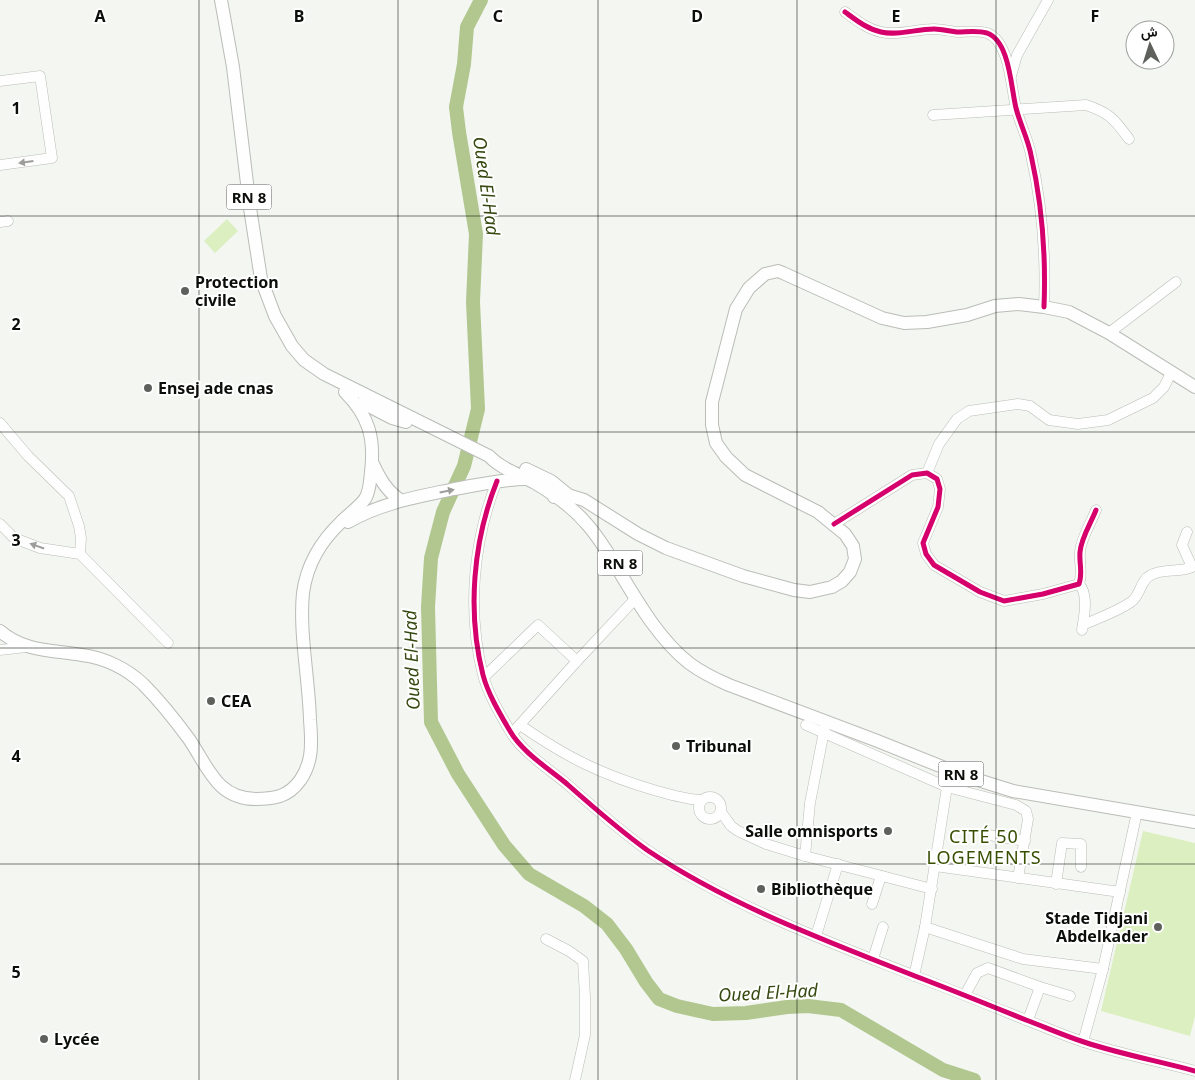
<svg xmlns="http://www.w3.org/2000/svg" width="1195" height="1080" viewBox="0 0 1195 1080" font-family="'Noto Sans',Vazirmatn,sans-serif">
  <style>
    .green { fill: #dcefc1 }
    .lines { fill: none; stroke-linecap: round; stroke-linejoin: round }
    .river { stroke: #b1c78f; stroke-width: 14 }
    .minor-casing { stroke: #babcb7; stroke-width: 11 }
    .major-casing { stroke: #babcb7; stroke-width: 14 }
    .minor { stroke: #fdfefd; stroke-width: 10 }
    .major { stroke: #fdfefd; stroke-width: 12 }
    .cycleway-casing { stroke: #fff; stroke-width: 8 }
    .cycleway { stroke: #d6006c; stroke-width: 5 }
    .oneway { fill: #9d9e9c }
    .grid { fill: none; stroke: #0c0e0a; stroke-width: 1; stroke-opacity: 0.55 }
    .poi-dot { fill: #5d605b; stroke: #fff; stroke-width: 2 }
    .labels { text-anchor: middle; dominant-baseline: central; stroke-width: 4; stroke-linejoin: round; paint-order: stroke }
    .shield { fill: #fff; stroke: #555654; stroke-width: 1 }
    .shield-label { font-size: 15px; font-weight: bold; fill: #0c0e0a }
    .poi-label { font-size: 16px; font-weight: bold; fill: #0c0e0a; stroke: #fff; text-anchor: start }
    .water-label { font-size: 18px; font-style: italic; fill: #364910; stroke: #fff }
    .neighbourhood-label { font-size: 18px; letter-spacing: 1px; fill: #384f01; stroke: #fff }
    .grid-label { font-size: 16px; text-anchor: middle; font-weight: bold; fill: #0c0e0a; stroke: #fff; stroke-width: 4; stroke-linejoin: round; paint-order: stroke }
  </style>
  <rect width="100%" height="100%" fill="#f4f7f1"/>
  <g class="green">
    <path d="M227,219L238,231L215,253L204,241Z"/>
    <path d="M1143,831L1195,843V1016L1190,1036L1101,1011Z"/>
  </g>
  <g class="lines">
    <path class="river" d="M481,0L467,27L464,64L456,107L459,132L476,234L473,302L478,409L464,466L443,512L431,558L428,607L431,722L458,774L504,845L529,874L584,906L607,924L626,949L646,982L659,999L677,1006L713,1014L746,1013L787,1007L808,1006L841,1010L943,1070L974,1080"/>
    <g class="minor-casing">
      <g id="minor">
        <path d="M845,12C856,20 867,29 881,32C898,36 916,29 934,29C941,29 949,31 957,32C966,32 977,30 987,33C1010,41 1011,89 1016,108C1020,124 1028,139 1031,155C1042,204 1046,257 1044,307"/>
        <path d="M1011,76L1017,55L1048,0"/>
        <path d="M0,81L40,76L52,158L0,165"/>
        <path d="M933,115L1086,105C1110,113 1114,119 1129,139"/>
        <path d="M0,222L8,221"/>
        <path d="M1109,333L1176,282"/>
        <path d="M0,423L28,456L69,496L79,526L81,538L80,554"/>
        <path d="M927,473L939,444L957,419L969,411L1018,404L1030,406L1049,420L1078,424L1108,420L1153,398L1164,387L1171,373"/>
        <path d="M497,481C473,541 467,612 483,675C488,694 500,714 510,731C522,752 549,769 567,784C593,807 619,830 647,850C729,905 824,940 915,976C952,990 989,1005 1026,1020C1045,1027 1065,1036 1084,1042C1120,1054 1158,1061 1195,1071"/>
        <path d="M0,524L14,538L40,548L80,554L168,643"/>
        <path d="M834,524L912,475L927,473L937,479L940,489L938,507L923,543L926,554L934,565L980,592L1004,601L1043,594L1079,584C1083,573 1079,563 1080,552C1081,538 1091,523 1096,510"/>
        <path d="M1079,584C1089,595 1084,616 1082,630"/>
        <path d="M1083,625C1098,618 1117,612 1131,602C1141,595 1140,580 1151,575C1164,568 1180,573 1192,567L1182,545L1187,532"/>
        <path d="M0,650L26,647"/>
        <path d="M484,677L538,625L577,661"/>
        <path d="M520,725C566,757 602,775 657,791C672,795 687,800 702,800"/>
        <path d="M806,725L947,787L1016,805L1026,811L1028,819L1018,878"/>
        <path d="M515,730L577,661L636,598"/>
        <circle cx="710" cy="808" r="11"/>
        <path d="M721,812L731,826L738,831L766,844L805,856L932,889"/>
        <path d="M989,835L1025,841"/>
        <path d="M805,856L810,803L825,726"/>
        <path d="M935,866L1120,892"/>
        <path d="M1056,884L1062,843L1081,844V867"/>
        <path d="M872,904L881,876"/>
        <path d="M925,927L1023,959L1103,969L1137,812"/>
        <path d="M816,936L838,864"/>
        <path d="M546,939L569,951L583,961L585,997V1035L575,1080"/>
        <path d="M873,959L883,927"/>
        <path d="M914,976L925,927L947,787"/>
        <path d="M965,995L977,973L988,968L1040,987L1070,996"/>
        <path d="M1028,1020L1040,987"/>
        <path d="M1083,1042L1103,969"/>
      </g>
    </g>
    <g class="major-casing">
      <g id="major">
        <path d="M221,0L233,67L250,208L261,279L275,316L292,346L304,360L324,374L489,456C501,469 519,474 535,483C552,493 572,507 585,522C600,538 611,558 622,576C640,606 661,641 689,663C701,672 715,679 729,685L875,740L965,776L1013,791L1195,822"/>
        <path d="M363,403L392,418L406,422"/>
        <path d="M373,464C380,479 386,490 400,500"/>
        <path d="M526,469L551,481L572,498"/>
        <path d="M554,497L571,496L584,500L638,534L666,548L743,576L794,590L810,592L832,587L842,581L850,572L855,559L853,546L845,534L818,512L745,475L726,457L716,443L712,425V402L736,309L749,288L765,274L778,271L783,273L882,318L904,323L927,322L967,315L995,306L1019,304L1044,307L1069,312L1109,333L1195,387"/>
        <path d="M348,522C381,503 417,497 454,489C478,485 502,479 526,479"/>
        <path d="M0,631C24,652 53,650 82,655C105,658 127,669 143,684C160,701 175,720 189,739C208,767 217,799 256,799C264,799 273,798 280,796C297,790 307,773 310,756C312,745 311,732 310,720C309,680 299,632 303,593C307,563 321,541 342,521C349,514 359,507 365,499C370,491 370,481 371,472C375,438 369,416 345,392"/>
      </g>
    </g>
    <use href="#minor" class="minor"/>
    <use href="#major" class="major"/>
    <g class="cycleway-casing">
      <g id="cycleway">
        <path d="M845,12C856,20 867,29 881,32C898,36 916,29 934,29C941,29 949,31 957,32C966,32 977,30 987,33C1010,41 1011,89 1016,108C1020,124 1028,139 1031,155C1042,204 1046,257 1044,307"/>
        <path d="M497,481C473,541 467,612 483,675C488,694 500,714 510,731C522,752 549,769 567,784C593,807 619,830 647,850C729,905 824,940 915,976C952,990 989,1005 1026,1020C1045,1027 1065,1036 1084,1042C1120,1054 1158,1061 1195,1071"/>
        <path d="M834,524L912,475L927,473L937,479L940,489L938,507L923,543L926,554L934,565L980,592L1004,601L1043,594L1079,584C1083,573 1079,563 1080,552C1081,538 1091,523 1096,510"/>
      </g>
    </g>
    <use href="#cycleway" class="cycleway"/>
  </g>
  <defs><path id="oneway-solid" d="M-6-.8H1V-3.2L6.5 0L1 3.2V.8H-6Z" transform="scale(1.25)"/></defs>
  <g class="oneway">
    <use href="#oneway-solid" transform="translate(26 162) rotate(172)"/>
    <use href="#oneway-solid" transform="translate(447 491) rotate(-11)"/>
    <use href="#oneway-solid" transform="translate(37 546) rotate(-161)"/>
  </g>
  <path class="grid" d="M199,0V1080M398,0V1080M598,0V1080M797,0V1080M996,0V1080M0,216H1195M0,432H1195M0,648H1195M0,864H1195"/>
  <g class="poi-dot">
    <circle cx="185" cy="291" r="5"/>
    <circle cx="148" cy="388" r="5"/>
    <circle cx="211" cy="701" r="5"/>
    <circle cx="676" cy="746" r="5"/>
    <circle cx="888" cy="831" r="5"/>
    <circle cx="761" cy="889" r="5"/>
    <circle cx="1158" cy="927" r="5"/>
    <circle cx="44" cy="1039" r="5"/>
  </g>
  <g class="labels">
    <g class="shield">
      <rect x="226.5" y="184.5" width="45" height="25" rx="4"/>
      <rect x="597.5" y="550.5" width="45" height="25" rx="4"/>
      <rect x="938.5" y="761.5" width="45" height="25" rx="4"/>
    </g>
    <g class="shield-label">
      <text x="249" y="197">RN 8</text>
      <text x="620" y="563">RN 8</text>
      <text x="961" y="774">RN 8</text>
    </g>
    <g class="poi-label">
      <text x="195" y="282">Protection<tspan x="195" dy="18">civile</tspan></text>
      <text x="158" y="388">Ensej ade cnas</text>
      <text x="221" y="701">CEA</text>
      <text x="686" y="746">Tribunal</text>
      <text x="878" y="831" text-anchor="end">Salle omnisports</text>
      <text x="771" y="889">Bibliothèque</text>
      <text x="1148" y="918" text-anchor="end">Stade Tidjani<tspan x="1148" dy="18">Abdelkader</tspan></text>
      <text x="54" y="1039">Lycée</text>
    </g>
    <g class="water-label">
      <text transform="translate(487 186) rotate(82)">Oued El-Had</text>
      <text transform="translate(411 660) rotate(-92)">Oued El-Had</text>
      <text transform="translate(768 992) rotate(-3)">Oued El-Had</text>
    </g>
    <g class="neighbourhood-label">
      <text x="984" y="836">CITÉ 50<tspan x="984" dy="21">LOGEMENTS</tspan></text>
    </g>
  </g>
  <g class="grid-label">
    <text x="100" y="22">A</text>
    <text x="299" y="22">B</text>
    <text x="498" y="22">C</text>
    <text x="697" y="22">D</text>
    <text x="896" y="22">E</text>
    <text x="1095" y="22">F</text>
    <text x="16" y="114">1</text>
    <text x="16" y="330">2</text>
    <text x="16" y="546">3</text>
    <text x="16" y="762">4</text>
    <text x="16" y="978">5</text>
  </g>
  <g transform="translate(1150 45) rotate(356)"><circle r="24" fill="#ffffff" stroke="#9e9f9d"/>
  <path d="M0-4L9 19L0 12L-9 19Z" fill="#5d605b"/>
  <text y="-8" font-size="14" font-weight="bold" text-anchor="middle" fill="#0c0e0a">ش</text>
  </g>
</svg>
